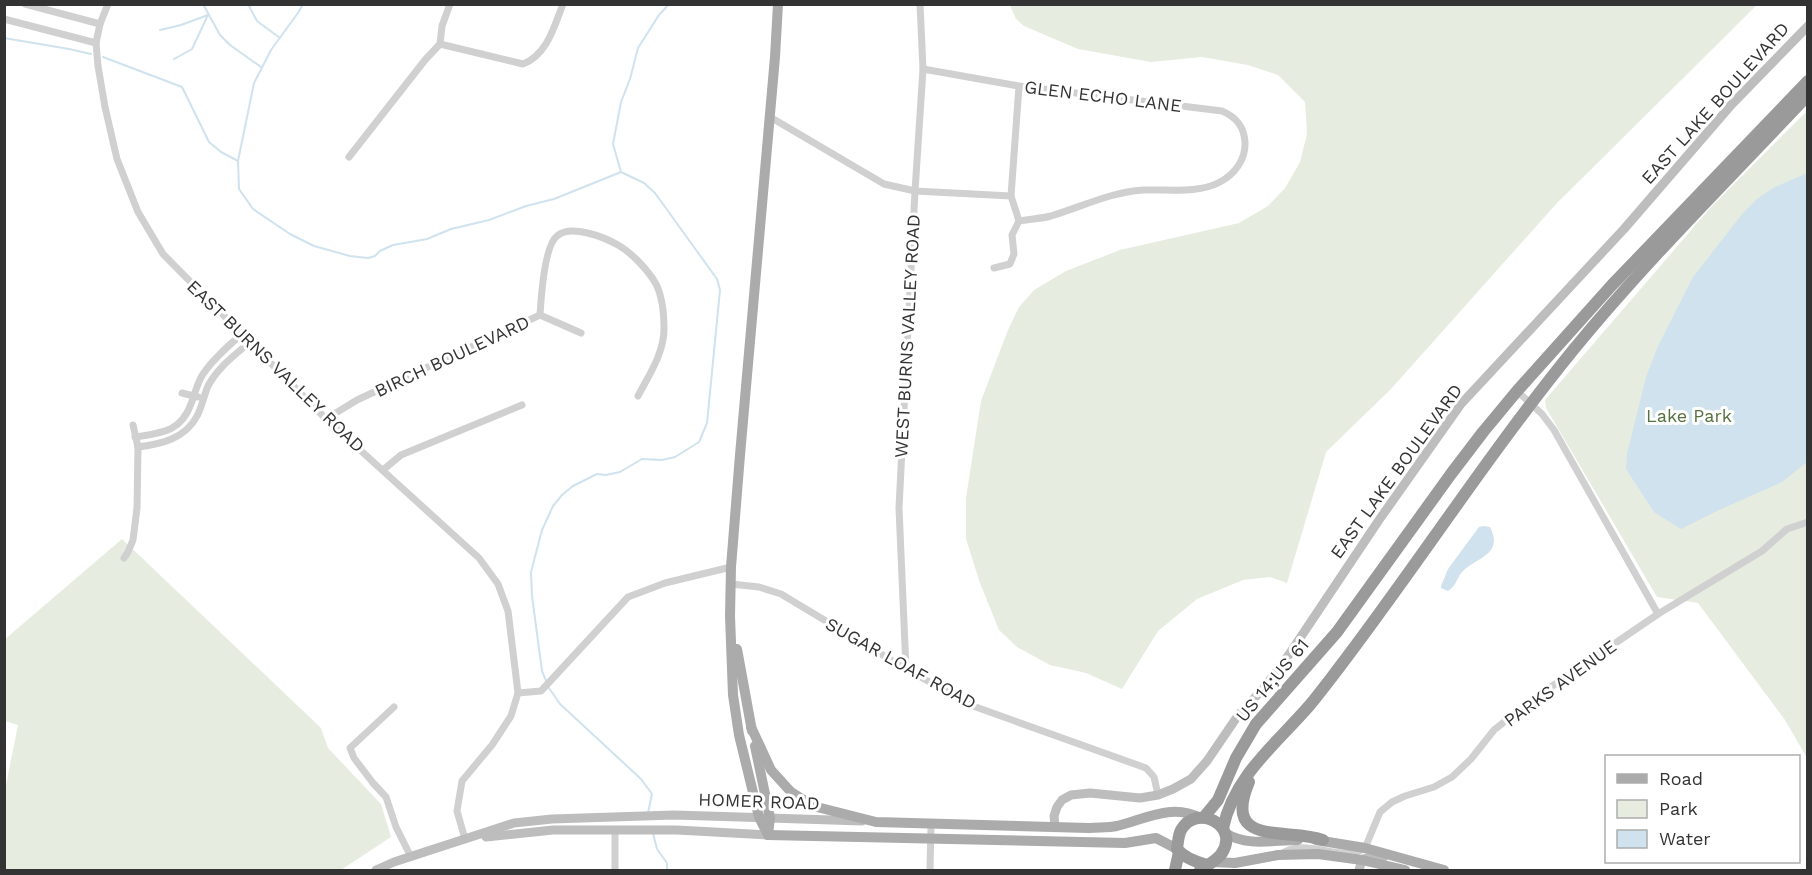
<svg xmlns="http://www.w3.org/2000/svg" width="1812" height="875" viewBox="0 0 1812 875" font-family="'Work Sans',sans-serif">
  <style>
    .green { fill: #e6ecdf }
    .water { fill: #cfe2ee }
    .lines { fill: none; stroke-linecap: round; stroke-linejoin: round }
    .stream { stroke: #cfe2ee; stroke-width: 2 }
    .street { stroke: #d0d0d0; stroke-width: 7 }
    .secondary { stroke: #bdbdbd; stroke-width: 9 }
    .primary { stroke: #ababab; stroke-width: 10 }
    .highway { stroke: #9a9a9a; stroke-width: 12 }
    .labels { text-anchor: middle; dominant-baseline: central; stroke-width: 6; stroke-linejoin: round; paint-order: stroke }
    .street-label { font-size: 18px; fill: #333; stroke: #fff }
    .park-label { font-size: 18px; fill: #56703f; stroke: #fff }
  </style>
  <rect width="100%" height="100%" fill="#fff"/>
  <g class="green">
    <path d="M1010,5V4L1757,5L1556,204L1391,389L1326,452L1287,583L1270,577L1243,580L1197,599L1158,631L1122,689L1086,673L1050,665L1017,647L999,630L980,583L966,539V498L981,401L1008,330L1019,307L1034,290L1066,271L1120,250L1239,223L1268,206L1285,188L1300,162L1307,134L1305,102L1278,75L1248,65L1202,57L1151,62L1078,49L1024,26L1016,19Z"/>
    <path d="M1807,111V758L1785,720L1698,603L1657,597L1546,408L1545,400L1711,207Z"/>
    <path d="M122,539L321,728L328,748L381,804L391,837L341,870H5V790L18,725L5,721L4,640Z"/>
  </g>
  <g class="water">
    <path d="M1807,173V462L1782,482L1719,510L1681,529L1654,512L1626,469L1627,454L1646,377L1658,346L1693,277L1743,213L1757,199L1773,188Z"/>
    <path d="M1484,526L1490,527C1504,555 1477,557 1463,571C1456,578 1458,584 1448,591L1441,588V586L1448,569L1479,527Z"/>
  </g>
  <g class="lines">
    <g class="stream">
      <path d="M203,4L220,35L230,45L261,67"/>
      <path d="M248,4L257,21L280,38"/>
      <path d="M303,4L298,13L271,50L254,83L238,161L239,189L253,209L290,234L314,246L350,256L368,258L375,256L380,251L393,245L427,239L451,229L489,220L526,206L554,199L621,172L644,183L655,193L717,279L720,290L707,423L699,442L675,457L662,460L642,459L620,472L606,475L597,474L573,486L562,495L553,506L542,530L531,572L532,596L542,671L549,688L560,704L641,779L652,794L648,813"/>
      <path d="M160,30L181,25L208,15"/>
      <path d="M4,38L69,49L91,54"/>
      <path d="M103,57L182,87L209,142L221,152L238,161"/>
      <path d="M174,59L192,49L208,15"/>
      <path d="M621,172L613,144L621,102L630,79L638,48L659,15L669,4"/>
      <path d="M653,833L657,849L667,863V870"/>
    </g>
    <g class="street">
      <path d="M25,4L100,24"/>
      <path d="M108,4L100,24L96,43L98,66L105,107L117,159L138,212L163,254L326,419L479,558L498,584L508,611L518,693"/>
      <path d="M4,19L96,43"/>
      <path d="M440,44L523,64C547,55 554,27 563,4"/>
      <path d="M923,69L1019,86L1222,111C1236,117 1244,126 1245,142C1246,159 1235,174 1220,182C1198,194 1168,189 1143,190C1111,192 1081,207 1051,216C1040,219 1029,219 1019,221L1011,196L1019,86"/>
      <path d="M770,117L884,184L915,191L1011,196"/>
      <path d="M349,157L425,60L440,44L442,26L450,4"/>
      <path d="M994,268L1010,264L1014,254L1012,235L1019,221"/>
      <path d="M540,315C541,299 544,246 557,236C571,224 604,237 618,245C632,253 648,270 656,284C662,296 664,315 664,329C664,353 649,375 638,396"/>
      <path d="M1517,391L1542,414L1554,430L1658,614"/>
      <path d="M182,393L198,397"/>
      <path d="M326,419L357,400L540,315L581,333"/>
      <path d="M135,437C161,433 181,432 191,404C195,394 197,383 203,374C213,359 228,346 242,334"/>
      <path d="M138,447C161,444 185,439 197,416C202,407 204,395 208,386C218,367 235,355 250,342"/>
      <path d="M383,470L401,455L522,405"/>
      <path d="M124,558L128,552L133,540L137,508L138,447L133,425"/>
      <path d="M731,584L759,587L781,594L906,669L973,706L1146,768L1154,777L1158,795"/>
      <path d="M906,669L899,508L915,191L923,69L920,4"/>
      <path d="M394,707L350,748L354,758L373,783L386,797L396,827L411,857"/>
      <path d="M465,839L457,811L462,781L492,745L511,716L518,693L541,691L628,597L665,583L731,567"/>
      <path d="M1281,854C1307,836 1340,864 1365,848L1380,812L1392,802L1405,796L1434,787L1452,777L1471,759L1494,730L1532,700L1658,614L1762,551L1787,529L1808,522"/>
      <path d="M615,870V830"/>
      <path d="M930,870L931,824"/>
    </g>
    <g class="secondary">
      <path d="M1055,826L1054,816L1057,807L1062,800L1071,795L1090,793L1140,798L1158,795L1173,789L1191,779L1207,761L1239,714L1263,689L1288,656L1379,520L1461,404L1624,229L1732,104L1808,26"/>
      <path d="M486,837L553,830H677L768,835"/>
      <path d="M376,870L394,862L514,823L552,819L674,815L862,821"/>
      <path d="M1359,870L1362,860C1369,856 1376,855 1384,857"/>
    </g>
    <g class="primary">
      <path d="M737,649L752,731"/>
      <path d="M751,727L771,770L791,792L813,806L876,822L1089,828C1098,827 1108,828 1117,826C1145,819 1172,803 1200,818"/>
      <path d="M755,746L770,818L768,834"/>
      <path d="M1225,833C1248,847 1273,840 1298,840"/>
      <path d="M768,835L759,817L739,735L733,695L730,616L731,567L740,455L775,57L778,4"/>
      <path d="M768,835L1125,843L1156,838L1177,849"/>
      <path d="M1316,840L1365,848L1444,870"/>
      <path d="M1213,862L1235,863L1278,855L1318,854L1362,860L1405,870"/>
    </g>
    <g class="highway">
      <path d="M1249,782C1221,848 1288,827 1323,840"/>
      <path d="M1204,817L1218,800L1236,758L1256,724L1337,632L1451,474L1483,432L1517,391L1612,285L1808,81"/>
      <path d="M1223,828C1234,776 1276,744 1309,706C1319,694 1328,682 1338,669C1418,564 1490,452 1574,349C1647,260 1729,179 1808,95"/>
      <path d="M1175,870L1179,852"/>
      <path d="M1200,870C1207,865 1217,861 1222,853C1240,825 1196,803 1181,830C1178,836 1178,843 1177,849C1184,858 1196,862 1207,865"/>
    </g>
  </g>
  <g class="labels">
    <g class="street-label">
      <text transform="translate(1103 96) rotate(7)">GLEN ECHO LANE</text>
      <text transform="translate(1715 103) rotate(-48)">EAST LAKE BOULEVARD</text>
      <text transform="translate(907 336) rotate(-87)">WEST BURNS VALLEY ROAD</text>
      <text transform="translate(452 356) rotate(-25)">BIRCH BOULEVARD</text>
      <text transform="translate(276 366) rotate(44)">EAST BURNS VALLEY ROAD</text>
      <text transform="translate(1396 471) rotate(-54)">EAST LAKE BOULEVARD</text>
      <text transform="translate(901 663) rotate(29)">SUGAR LOAF ROAD</text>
      <text transform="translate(1272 680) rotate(-50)">US 14;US 61</text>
      <text transform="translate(1560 683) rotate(-36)">PARKS AVENUE</text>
      <text transform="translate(759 801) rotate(2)">HOMER ROAD</text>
    </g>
    <g class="park-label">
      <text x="1689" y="415">Lake Park</text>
    </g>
  </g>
  <rect width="1812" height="875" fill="none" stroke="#333333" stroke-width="12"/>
  <rect x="1605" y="755" width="195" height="108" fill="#ffffff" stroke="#adadad" stroke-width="1.5"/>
  <rect x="1617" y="774" width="30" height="9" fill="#ababab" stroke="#adadad" stroke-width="1.5"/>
  <text x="1659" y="785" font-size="18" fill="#333333">Road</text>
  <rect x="1617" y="800" width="30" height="18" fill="#e6ecdf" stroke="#adadad" stroke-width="1.5"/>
  <text x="1659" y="815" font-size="18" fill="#333333">Park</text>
  <rect x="1617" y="830" width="30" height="18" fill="#cfe2ee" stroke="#adadad" stroke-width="1.5"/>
  <text x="1659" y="845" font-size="18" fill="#333333">Water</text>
</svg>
